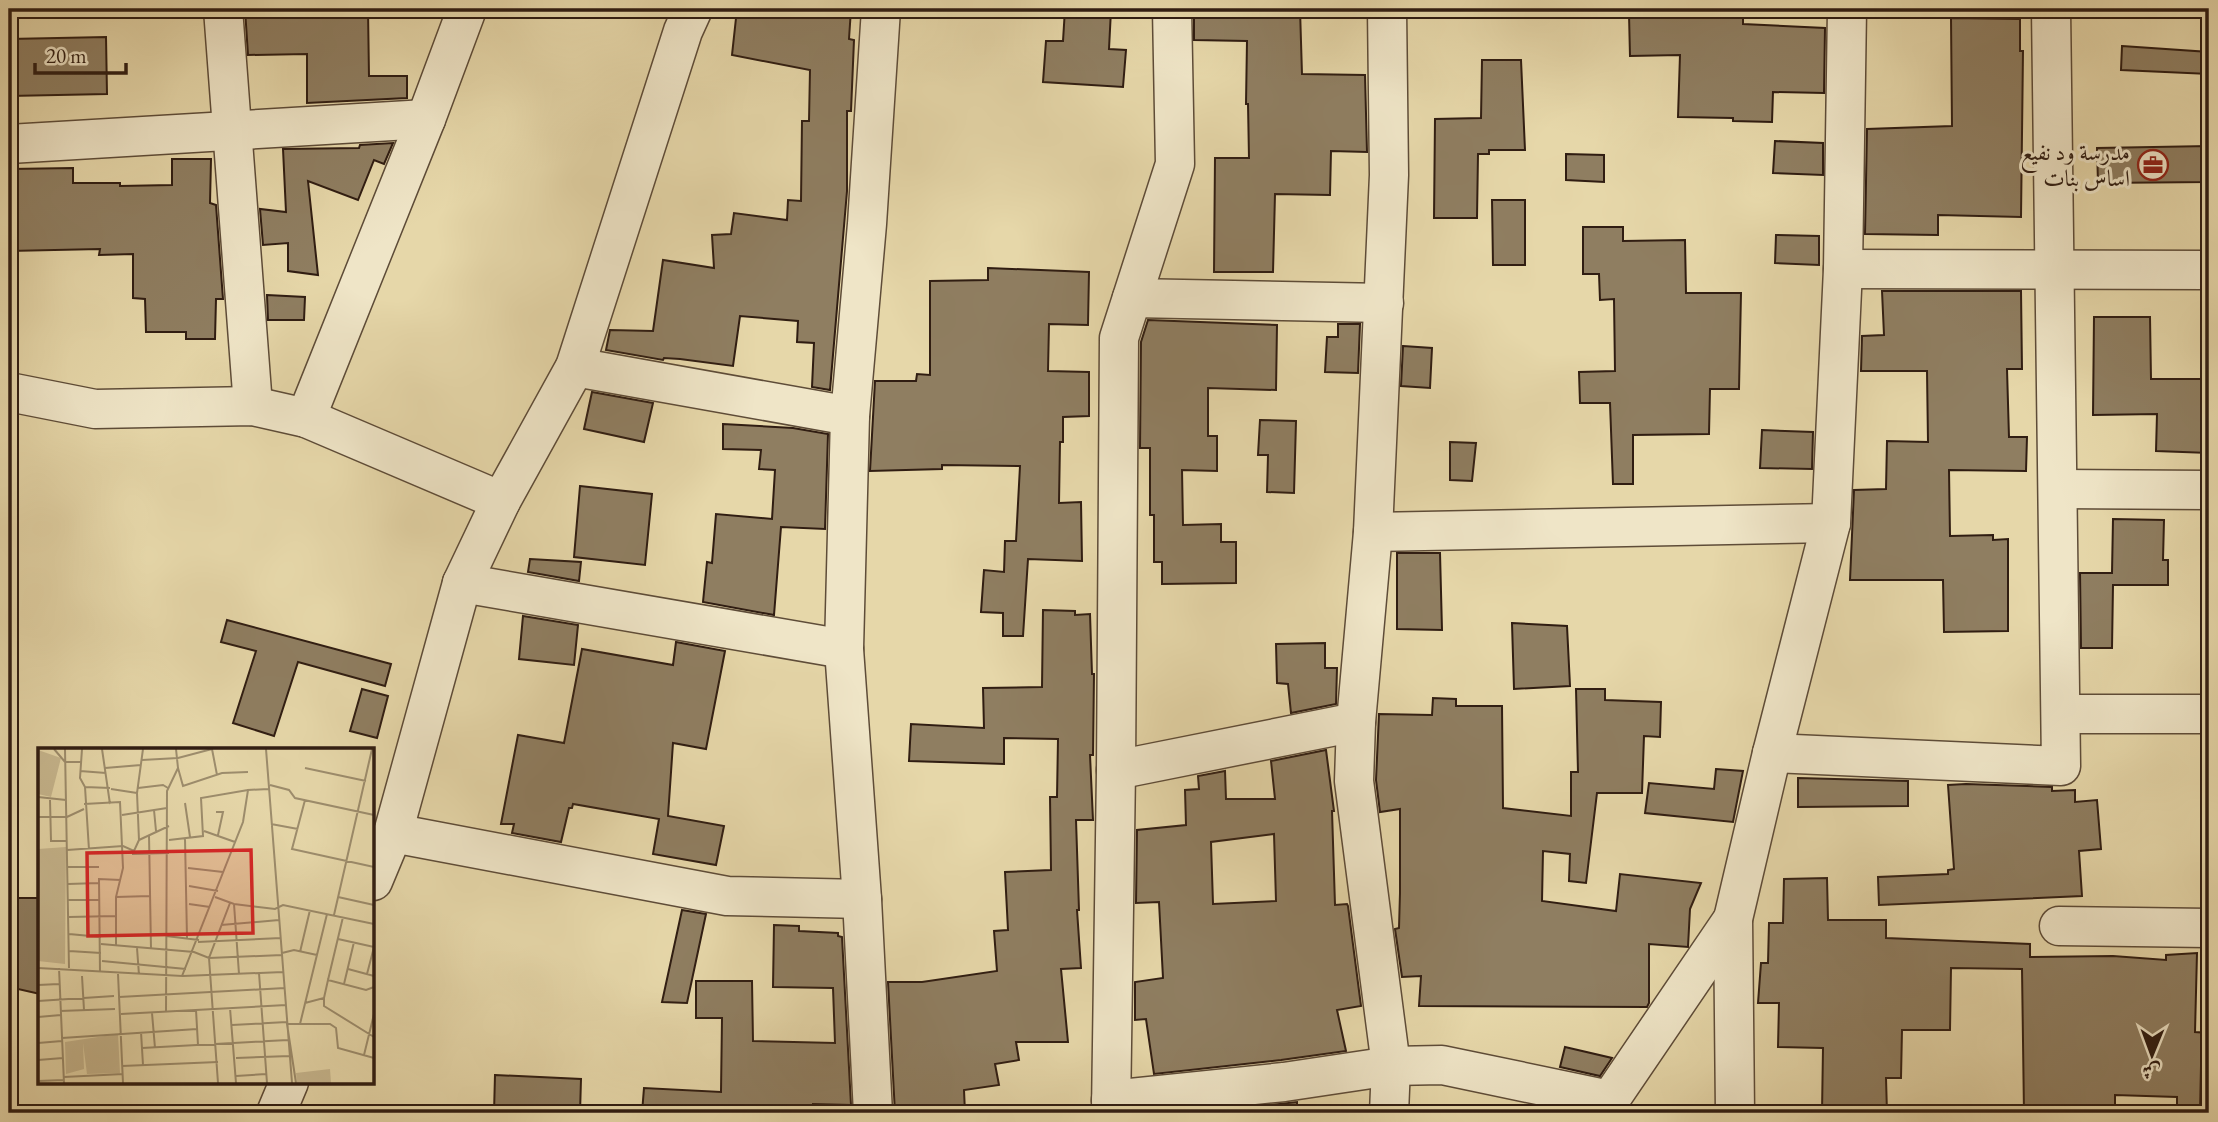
<svg xmlns="http://www.w3.org/2000/svg" width="2218" height="1122" viewBox="0 0 2218 1122" font-family="'EB Garamond',Amiri,serif">
  <style>
    .building { fill: #8f7e61; stroke: #301d12; stroke-width: 2; fill-rule: evenodd }
    .lines { fill: none; stroke-linecap: round; stroke-linejoin: round }
    .minor-casing { stroke: #5e4c38; stroke-width: 41 }
    .minor { stroke: #efe5c7; stroke-width: 38 }
    .labels { text-anchor: middle; dominant-baseline: central; stroke-width: 6; stroke-linejoin: round; paint-order: stroke }
    .poi-label { font-size: 23px; fill: #301d12; stroke: #efe5c7; text-anchor: end }
    .inset-road { fill: none; stroke: #9d8d6d; stroke-width: 2 }
    .view { fill: #d62828; fill-opacity: 0.15; stroke: #d62828; stroke-width: 3.5 }
    .inset-edge { fill: none; stroke: #301d12; stroke-width: 3.5 }
  </style>
  <rect width="100%" height="100%" fill="#e6d7a9"/>
  <filter id="stains"><feTurbulence type="fractalNoise" baseFrequency=".00286" numOctaves="4"/><feColorMatrix values="0 0 0 0 .2 0 0 0 0 .09 0 0 0 0 .02 0 0 0 .5 -.17"/></filter>
  <radialGradient id="worn" r=".72"><stop offset=".6" stop-color="#630" stop-opacity="0"/><stop offset="1" stop-color="#630" stop-opacity=".3"/></radialGradient>
  <g class="building">
    <path d="M245,9H368L369,76H407V98L307,103V54L248,55Z"/>
    <path d="M737,9H851L849,39L854,40L851,111H847V191L830,390L812,387L814,343L797,342L798,321L740,316L733,366L680,359L664,358L663,360L606,350L610,330L653,331L663,260L714,268L712,235L731,234L734,213L787,220L788,200L801,201L802,121H809L810,70L732,55Z"/>
    <path d="M1065,9L1111,10L1109,49L1126,50L1123,87L1043,82L1046,41H1063Z"/>
    <path d="M1274,9H1300L1302,74L1365,75L1367,152L1331,151L1330,195L1275,194L1273,272H1214L1215,158H1249L1248,104H1246L1247,41L1194,40V16H1274Z"/>
    <path d="M1629,14L1743,17V24L1825,28L1824,93L1773,92L1772,122L1733,121V118L1678,117L1680,55L1630,56Z"/>
    <path d="M1951,18L2020,19V51H2023L2021,217L1938,215V235L1865,234L1867,129L1952,126Z"/>
    <path d="M106,37L107,94L9,96V39Z"/>
    <path d="M2122,46L2209,52V74L2121,70Z"/>
    <path d="M1482,60H1521L1525,150H1489V154H1478L1477,218H1434L1435,119L1481,118Z"/>
    <path d="M1775,141L1823,143V175L1773,173Z"/>
    <path d="M393,143L384,164L374,160L358,200L308,181L318,275L288,271V243L263,245L260,209L286,212L283,149L359,148L360,145Z"/>
    <path d="M2209,146V182L2098,183L2097,148Z"/>
    <path d="M1566,154L1604,155V182L1566,180Z"/>
    <path d="M172,159H211L210,203L216,205L223,299H216L215,339H186V332H146L145,299L133,298V254L99,255L100,249L9,251L10,169L73,168V183H120V186L172,185Z"/>
    <path d="M1492,200H1525V265H1493Z"/>
    <path d="M1583,227H1623V241L1685,240L1686,293H1741L1739,389H1710L1709,434L1633,435V484H1613L1610,403H1580L1579,372L1615,371L1614,299L1600,300L1599,274H1583Z"/>
    <path d="M1776,235L1819,236V265L1775,263Z"/>
    <path d="M988,268L1089,272L1088,325L1049,324L1048,371L1089,372V416L1063,417V442H1060L1059,503L1081,502L1082,561L1028,559L1023,636H1003V613L981,612L984,570L1004,572L1005,541H1016L1020,466L942,465V469L870,471L875,381H916L917,374L930,375V281L988,280Z"/>
    <path d="M1882,291H2021L2022,369H2007L2009,437H2027L2026,471L1949,470L1950,536L1993,535V540L2008,539V631L1944,632L1943,580H1850L1854,490L1886,489L1887,441L1928,442L1927,371H1861L1862,336L1884,335Z"/>
    <path d="M267,295L305,297L304,320H268Z"/>
    <path d="M2094,317H2150L2151,379H2209V453L2156,451L2157,414L2093,415Z"/>
    <path d="M1148,320L1277,325L1276,390L1208,388V436H1217V471L1182,470L1183,525L1221,524V542H1236V583L1162,584V562H1154V515H1150V448H1140L1141,342Z"/>
    <path d="M1338,324H1360L1358,373L1325,372L1327,337H1338Z"/>
    <path d="M1403,346L1432,348L1430,388L1401,386Z"/>
    <path d="M592,392L653,403L644,442L584,429Z"/>
    <path d="M1260,420L1296,421L1294,493L1267,492L1268,455H1258Z"/>
    <path d="M723,424L793,428L828,434L825,529L781,527L774,615L703,602L707,562L712,563L716,514L772,519L775,470L759,469L761,450L723,449Z"/>
    <path d="M1762,430L1813,432L1812,469L1760,468Z"/>
    <path d="M1450,442L1476,443L1472,481L1450,480Z"/>
    <path d="M580,486L652,494L645,565L574,557Z"/>
    <path d="M2113,519L2164,520L2163,560H2168V585H2113L2112,648H2081L2080,573H2112Z"/>
    <path d="M1397,553H1440L1442,630L1397,629Z"/>
    <path d="M530,559L581,562L579,581L528,572Z"/>
    <path d="M1043,610L1075,611V615L1090,614L1092,674H1094L1093,755H1090L1093,820H1076L1079,910H1077L1081,968L1061,969L1068,1042H1016L1019,1060L995,1064L999,1085L964,1090L965,1113H895L888,982H922L997,971L994,931L1008,930L1005,872L1051,870L1050,797H1057L1058,739L1004,738V764L909,761L911,724L984,728L983,688L1042,687Z"/>
    <path d="M523,616L578,625L574,665L519,659Z"/>
    <path d="M227,620L391,664L385,686L298,662L274,736L233,723L256,651L221,642Z"/>
    <path d="M1512,623L1567,626L1570,686L1514,689Z"/>
    <path d="M676,642L725,651L706,749L673,743L668,816L724,826L716,865L653,854L659,819L573,804L572,808H569L561,842L512,833L514,824H501L518,735L564,743L582,649L673,665Z"/>
    <path d="M1325,643V668H1337L1336,704L1291,713L1288,684L1277,683L1276,644Z"/>
    <path d="M362,689L388,696L377,738L350,731Z"/>
    <path d="M1576,689H1605V700L1661,702L1660,737L1644,736L1642,793H1597L1586,883L1569,881L1570,854L1543,851L1542,901L1616,911L1620,874L1701,883L1690,909L1688,947L1649,944V1003L1647,1007L1419,1006L1421,976L1402,977L1395,929L1399,928L1400,893V809L1380,812L1376,780L1379,714L1432,715L1433,698L1456,699V706H1502L1503,808L1571,816V772H1578Z"/>
    <path d="M1326,750L1334,811H1332L1335,905L1347,904L1348,906L1361,1006L1337,1010L1346,1051L1281,1060L1154,1074L1146,1019L1135,1020V982L1163,978L1159,902L1136,903L1137,830L1186,825L1185,790L1199,789L1198,776L1225,771L1226,799H1275L1271,761ZM1274,834L1276,901L1213,904L1211,842Z"/>
    <path d="M1716,769L1743,771L1733,822L1645,813L1649,783L1714,789Z"/>
    <path d="M1798,778L1908,781V806L1798,807Z"/>
    <path d="M1966,784L2052,787V791L2075,790V802L2097,800L2101,849L2079,851L2082,896L1879,905L1878,877L1948,874V870L1954,869L1948,785Z"/>
    <path d="M1827,878L1828,920H1886V938L2030,944V957L2113,956L2166,960V955L2197,953L2195,1032L2209,1033V1066H2201L2200,1113H2177V1097L2115,1095V1113H2024L2022,969L1951,968L1950,1030H1902L1901,1078H1886L1887,1113H1822L1823,1048L1778,1047L1779,1003H1758L1761,963H1768L1769,923H1783L1784,879Z"/>
    <path d="M9,898H40V994L9,987Z"/>
    <path d="M682,910L706,914L687,1003L662,1002Z"/>
    <path d="M774,925L799,926V931L838,933V936L842,937L851,1105L813,1104V1113H642L644,1088L721,1092L722,1018H696V981H752L753,1041L835,1043L833,988L773,987Z"/>
    <path d="M1565,1047L1612,1058L1600,1076L1560,1067Z"/>
    <path d="M495,1075L581,1079L580,1113H494Z"/>
    <path d="M1297,1102V1107L1247,1109V1113H1195Z"/>
  </g>
  <g class="lines">
    <g class="minor-casing">
      <g id="minor">
        <path d="M223,9L253,406"/>
        <path d="M1387,9L1389,175L1373,532L1356,722L1354,781L1391,1066L1389,1113"/>
        <path d="M9,144L426,119"/>
        <path d="M1843,269L2209,270"/>
        <path d="M1132,298L1384,303"/>
        <path d="M575,367L850,416"/>
        <path d="M9,392L95,409L253,406L306,418L501,501"/>
        <path d="M306,418L426,119L467,9"/>
        <path d="M2058,489L2209,490"/>
        <path d="M1373,532L1831,523"/>
        <path d="M462,583L844,649"/>
        <path d="M2061,714H2209"/>
        <path d="M1772,753L2061,766L2051,9"/>
        <path d="M1116,770L1356,722"/>
        <path d="M393,833L727,896L862,899"/>
        <path d="M373,881L393,833L462,583L501,501L575,367L683,31L693,9"/>
        <path d="M2059,926L2209,928"/>
        <path d="M1111,1100L1284,1082L1391,1066L1442,1065L1610,1100"/>
        <path d="M276,1113L289,1082"/>
        <path d="M873,1113L862,899L844,649L850,416L867,224L881,9"/>
        <path d="M1111,1113L1116,770L1119,338L1175,164L1172,9"/>
        <path d="M1601,1113L1733,919"/>
        <path d="M1735,1113L1733,919L1772,753L1831,523L1843,269L1847,9"/>
      </g>
    </g>
    <use href="#minor" class="minor"/>
  </g>
  <defs>
    <g id="office-ring" transform="scale(1.575)"><circle r="9.5" fill="#efe5c7" stroke="#8f2418" stroke-width="1.5"/><path d="M-6-3h4V-5.5h4V-3h4V5H-6ZM-1-4.5V-3h2v-1.5ZM-6 0V1H6V0Z" fill="#8f2418"/></g>
  </defs>
  <g fill-rule="evenodd">
    <use href="#office-ring" x="2153" y="165"/>
  </g>
  <g class="labels">
    <g class="poi-label">
      <text x="2130" y="152">مدرسة ود نفيع<tspan x="2130" dy="26">اساس بنات</tspan></text>
    </g>
  </g>
  <g transform="translate(38 748)">
    <rect width="336" height="336" fill="#e6d7a9"/>
    <path d="M0,2L23,10L13,49L0,46ZM28,99L27,216L0,213V101ZM80,286L82,325L49,326L45,295L46,321L28,326L27,294ZM292,321L293,335H259L258,325Z" fill="#c7b78f"/>
    <path class="inset-road" d="M16,1L27,14H43M27,1L31,220M44,1L42,30L47,39L51,102M64,1L72,56M174,1L179,27M228,1L254,335M104,12L140,10L174,1M67,20L103,17M140,20L145,38L184,25L210,24M267,20L328,33M42,23L68,25M232,37L251,42L257,50L336,67M47,39L72,40M100,40L125,37L130,40M73,41L99,45M0,49L28,52M12,52L13,93H28M267,52L254,101L336,119M147,55L152,89M46,56L82,54L85,120L78,149V197M116,62L118,83M178,64H185L180,87M84,67L129,60M0,69H29L46,61M233,76L260,81M166,83L197,94M111,87L113,201M147,91L149,190M101,92L131,78M131,92L165,88L163,50L210,42M29,102L85,98L96,103L101,92L99,45L105,1M94,106L131,105M30,119H61M150,120L185,124M30,136L61,135M151,138L180,143M78,149L112,148M177,149L196,156L237,161L245,157L336,176M300,149L336,157M30,152H62M151,156L172,159M196,156L201,226M296,167L334,1M31,169L78,168M183,177L241,172M31,186L63,189M128,188L161,192M300,191L336,199M160,194L243,190M63,196L156,204L171,210L244,207M99,200L101,227M31,203L63,205M262,204L272,162M244,205L256,202L279,207M64,213L148,221M0,220L144,228L205,74L210,42L231,41M21,220L26,335M310,221L336,228M62,224L61,131L83,132M221,225L229,335M80,226L85,335M329,226L336,199M44,228L46,262M145,228L245,224M290,232L305,169M306,236L316,194M0,237L21,236M81,249L247,240M286,250V258L336,289M0,253L76,248M267,255L286,250L290,232L328,242L336,239M192,260L198,335M158,262L160,297M22,263L77,261M128,264L129,43L140,20L138,1M114,265L117,300M83,266L248,257M0,269L23,267M262,276L289,166M194,277L249,274M103,284L105,317M24,290L159,281M0,295L24,293M104,300L250,292M326,307L336,266M198,310L252,308M0,312L25,310M84,318L180,314M198,328L228,326M26,329L85,326M0,333L26,332M180,335L171,210L192,155M258,335L249,276H292L298,280L300,300L336,310"/>
    <path class="view" d="M213,102L215,185L50,188L49,105Z"/>
    <rect width="336" height="336" class="inset-edge"/>
  </g>
  <rect width="2218" height="1122" fill="none" stroke="#e6d7a9" stroke-width="35"/>
  <rect x="10" y="10" width="2197" height="1101" fill="none" stroke="#301d12" stroke-width="3.5"/>
  <rect x="18" y="18" width="2183" height="1087" fill="none" stroke="#301d12" stroke-width="2"/>
  <g transform="translate(2152 1055) rotate(181)" stroke="#efe5c7" stroke-width="5" paint-order="stroke">
  <path d="M0-5L12 26L0 18L-12 26Z" fill="#301d12"/>
  <text y="-10" font-size="19" font-weight="bold" text-anchor="middle" fill="#301d12">ش</text>
  </g>
  <path d="M35 63v10h91v-10" fill="none" stroke="#301d12" stroke-width="3.5"/>
  <text x="46" y="63" font-size="21" fill="#301d12" stroke="#efe5c7" stroke-width="5" paint-order="stroke">20 m</text>
  <rect width="100%" height="100%" filter="url(#stains)"/>
  <rect width="100%" height="100%" fill="url(#worn)"/>
</svg>
